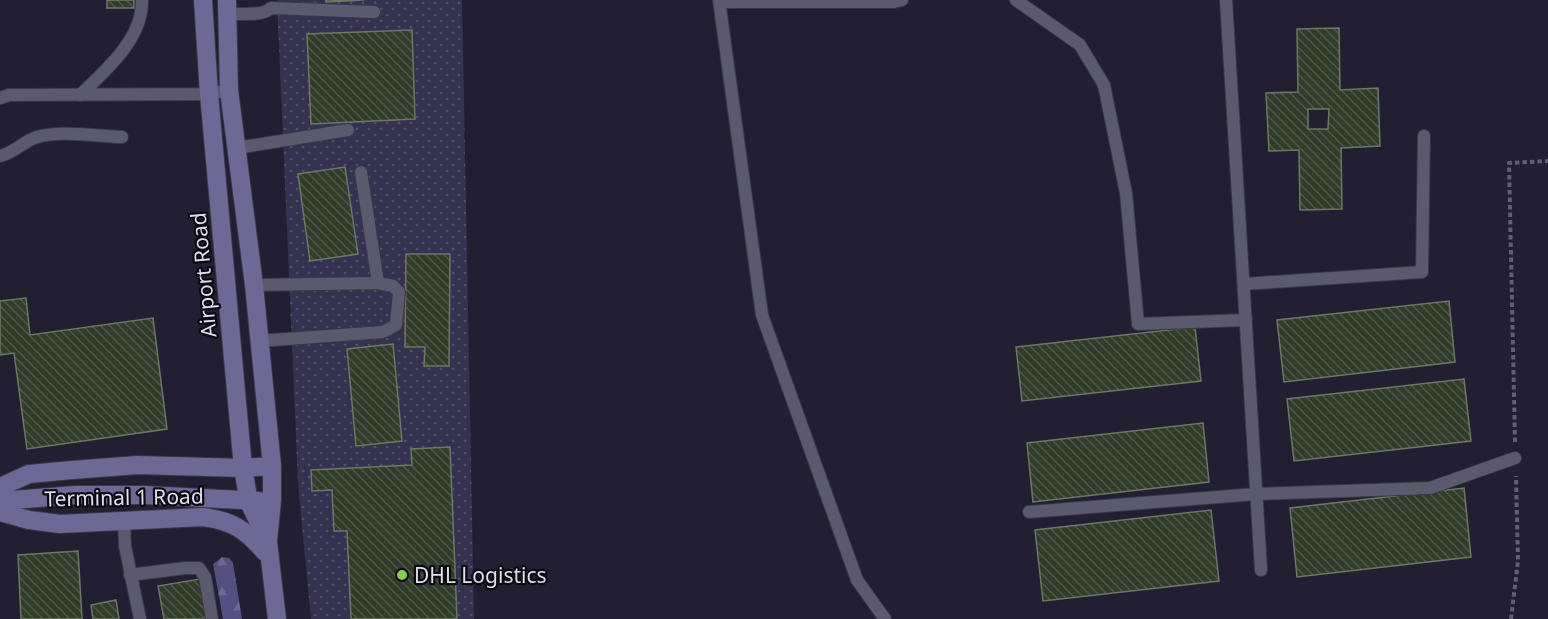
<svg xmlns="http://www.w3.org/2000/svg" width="1548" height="619" viewBox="0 0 1548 619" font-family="'Noto Sans',sans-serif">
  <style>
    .grass { fill: url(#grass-dots) }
    .forest { fill: url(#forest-firs) }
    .building { fill: url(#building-back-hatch); stroke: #6b7864; stroke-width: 1.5; fill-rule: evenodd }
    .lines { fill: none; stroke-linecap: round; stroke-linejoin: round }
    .lane-casing { stroke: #3a3846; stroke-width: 14 }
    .secondary-casing { stroke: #3a3846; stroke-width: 20 }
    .path { stroke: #615f6f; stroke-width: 4; stroke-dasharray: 4.5 3; stroke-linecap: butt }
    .lane { stroke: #5b596e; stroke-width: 12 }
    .secondary { stroke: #6d6896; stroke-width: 18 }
    .poi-dot { fill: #84cf4d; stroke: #0b0a12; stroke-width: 2 }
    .labels { text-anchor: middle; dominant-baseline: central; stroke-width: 4.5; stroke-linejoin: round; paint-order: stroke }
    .street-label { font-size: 21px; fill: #dfdfeb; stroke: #0b0a12 }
    .poi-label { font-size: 21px; fill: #dfdfeb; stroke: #0b0a12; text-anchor: start }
  </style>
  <defs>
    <pattern id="grass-dots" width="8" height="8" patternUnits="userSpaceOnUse" patternTransform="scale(1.5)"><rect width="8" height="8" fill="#353250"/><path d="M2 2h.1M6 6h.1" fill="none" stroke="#524f69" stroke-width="1.8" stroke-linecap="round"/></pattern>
    <pattern id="forest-firs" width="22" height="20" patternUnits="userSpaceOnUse" patternTransform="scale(1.5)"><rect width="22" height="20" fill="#544e81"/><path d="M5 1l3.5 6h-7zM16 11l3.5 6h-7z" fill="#6c6793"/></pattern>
    <pattern id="building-back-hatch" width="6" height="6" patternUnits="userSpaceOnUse" patternTransform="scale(1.5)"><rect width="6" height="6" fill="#313c2a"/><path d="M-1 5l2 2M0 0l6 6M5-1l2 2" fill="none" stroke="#4e5849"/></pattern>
  </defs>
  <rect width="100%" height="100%" fill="#211f31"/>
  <path class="grass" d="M277,0H462L474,619H311L298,483Z"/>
  <path class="forest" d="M222,557L229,558L233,563L242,619H223L213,564Z"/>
  <g class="building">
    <rect x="107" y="0" width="27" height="8"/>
    <path d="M326,0H364L326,2Z"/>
    <path d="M1339,28L1340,90L1378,88L1380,146L1341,148L1342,209L1300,210L1299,150L1269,151L1266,93L1298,92L1297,29ZM1308,109H1329L1328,129H1308Z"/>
    <path d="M412,30L415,119L311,124L307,34Z"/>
    <path d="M345,167L358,254L310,261L298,174Z"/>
    <path d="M406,254H450L449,366H424L425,347H405Z"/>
    <path d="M26,298L30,335L153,318L167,429L27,449L14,353L0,355V301Z"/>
    <path d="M1449,301L1455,362L1284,382L1277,320Z"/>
    <path d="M1195,327L1201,381L1022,401L1016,347Z"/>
    <path d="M393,344L402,441L356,446L347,349Z"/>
    <path d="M1464,379L1471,441L1294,461L1287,399Z"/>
    <path d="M1203,423L1209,482L1033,502L1027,443Z"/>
    <path d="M450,447L457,619H351L347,531H334L332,490L312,491L311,470L412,465L411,449Z"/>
    <path d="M1464,488L1471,557L1297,577L1290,508Z"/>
    <path d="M1211,510L1219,581L1043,601L1035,530Z"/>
    <path d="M78,551L82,619H21L18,555Z"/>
    <path d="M200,579L207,619H164L158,586Z"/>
    <path d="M116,600L119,619H93L91,605Z"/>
  </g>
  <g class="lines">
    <g class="lane-casing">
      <g id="lane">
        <path d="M719,0L762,315L857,580L885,619"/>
        <path d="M1016,0L1080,45L1104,85L1126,193L1138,324L1246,320"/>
        <path d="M1226,0L1261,570"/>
        <path d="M720,2H894L902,0"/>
        <path d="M227,14C240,13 261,17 271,8L374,12"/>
        <path d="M80,95C106,70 143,39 142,0"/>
        <path d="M0,98L9,95L209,94L229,90"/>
        <path d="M237,148L348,130"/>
        <path d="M0,156C14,153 24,141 37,137C58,130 99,136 122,137"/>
        <path d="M1244,284L1422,272L1424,136"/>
        <path d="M254,285L378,283L361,172"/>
        <path d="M259,341L383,332L396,325L399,292L393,286L378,283"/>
        <path d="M1029,512L1256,494L1430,488L1515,458"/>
        <path d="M124,521L125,546L140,619"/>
        <path d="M130,575L185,568H199L205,577L212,619"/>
      </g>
    </g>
    <g class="secondary-casing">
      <g id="secondary">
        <path d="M203,0L209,94L243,468L249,502L268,542L277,619"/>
        <path d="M227,0L229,90L254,285L272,466V500L268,541"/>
        <path d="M0,487L29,474L72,470L138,465L243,468L272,466"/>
        <path d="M0,501L75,495H145L259,501"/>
        <path d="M0,512L29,520L60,524L203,517C233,521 246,530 265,552"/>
      </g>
    </g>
    <g class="path">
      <path d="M1515,442L1509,163L1548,161"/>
      <path d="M1511,619L1518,561L1516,476"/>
    </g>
    <use href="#lane" class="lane"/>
    <use href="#secondary" class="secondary"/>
  </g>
  <circle class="poi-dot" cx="402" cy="575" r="6"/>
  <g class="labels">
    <g class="street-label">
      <text transform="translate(203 275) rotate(-95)">Airport Road</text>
      <text transform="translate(124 497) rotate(-1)">Terminal 1 Road</text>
    </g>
    <g class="poi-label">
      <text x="414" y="575">DHL Logistics</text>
    </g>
  </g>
</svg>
